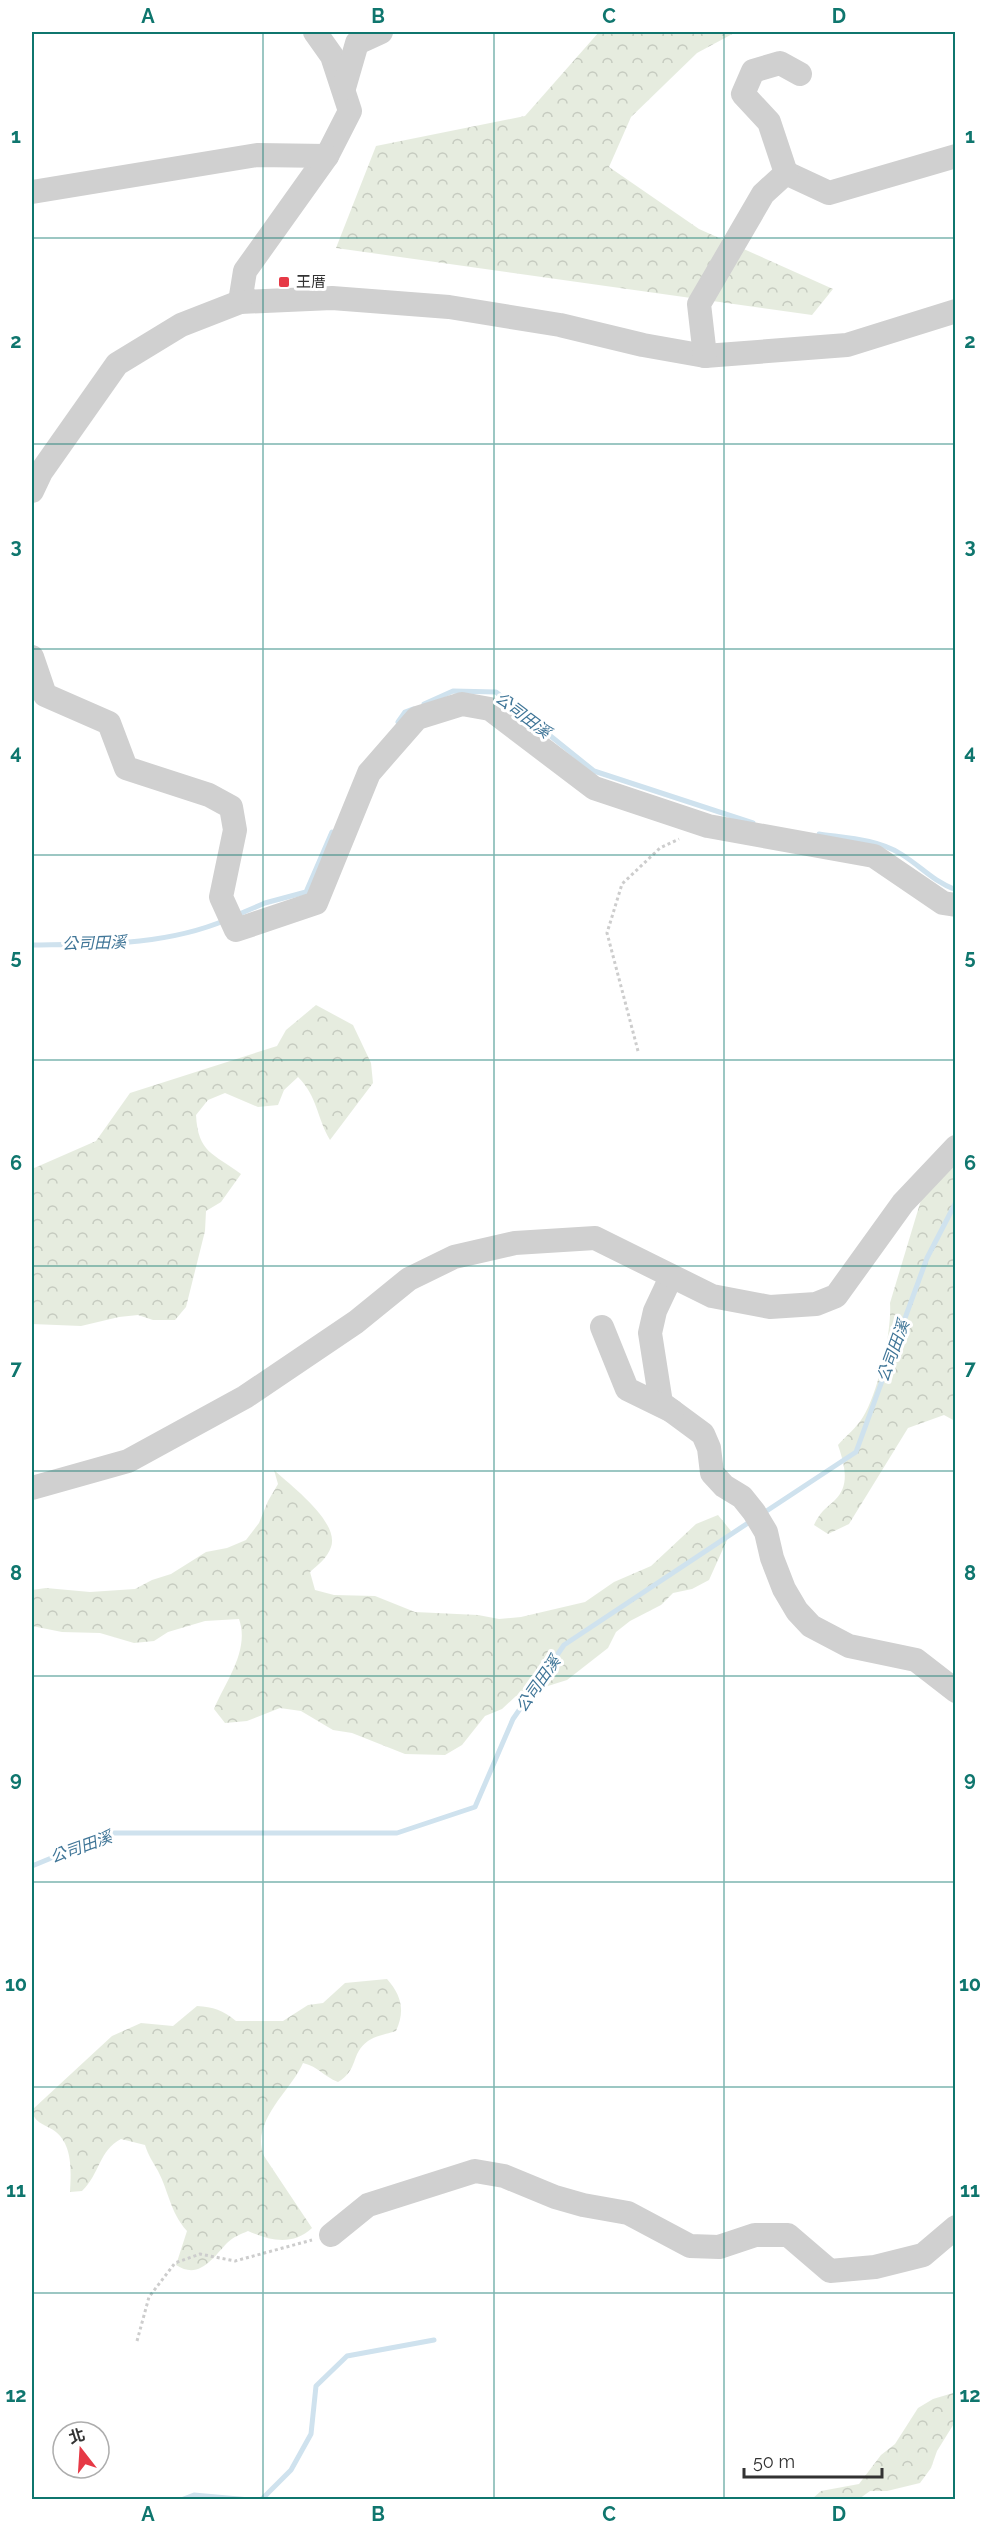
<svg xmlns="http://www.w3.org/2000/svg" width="987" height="2531" viewBox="0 0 987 2531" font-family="Raleway,'Noto Sans TC',sans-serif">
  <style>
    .forest { fill: url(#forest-crowns) }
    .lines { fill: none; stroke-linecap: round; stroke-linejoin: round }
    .stream { stroke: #cfe2ee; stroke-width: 5 }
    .path { stroke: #cdcdcd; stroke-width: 3; stroke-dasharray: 3 3; stroke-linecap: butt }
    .minor { stroke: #d0d0d0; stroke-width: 24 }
    .grid { fill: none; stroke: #0f766e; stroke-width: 1.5; stroke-opacity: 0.55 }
    .poi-dot { fill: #e63946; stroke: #fff; stroke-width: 2 }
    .labels { text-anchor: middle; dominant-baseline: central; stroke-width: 6; stroke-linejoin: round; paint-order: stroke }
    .poi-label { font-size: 15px; fill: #333; stroke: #fff; text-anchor: start }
    .water-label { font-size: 16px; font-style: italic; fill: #3f7597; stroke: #fff }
    .neatline { fill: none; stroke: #0f766e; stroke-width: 2 }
    .grid-label { font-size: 20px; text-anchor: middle; font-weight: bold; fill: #0f766e }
  </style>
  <defs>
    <pattern id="forest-crowns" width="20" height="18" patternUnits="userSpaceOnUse" patternTransform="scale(1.5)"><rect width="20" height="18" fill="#e6ecdf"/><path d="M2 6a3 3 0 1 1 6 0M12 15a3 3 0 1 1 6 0" fill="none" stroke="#c6cbc0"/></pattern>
  </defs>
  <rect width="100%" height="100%" fill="#fff"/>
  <g class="forest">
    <path d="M599,32H736L697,53L631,117L609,167L699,229L833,289L812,315L336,248L376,146L525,116Z"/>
    <path d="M316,1005L353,1025L371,1063L373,1083L330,1140C316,1116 318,1097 298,1077L284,1090L278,1105L258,1107L225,1093L208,1100L196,1115C198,1153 213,1153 241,1174L221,1202L206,1211L205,1231L186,1307L175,1320H153L138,1315L119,1317L81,1326L32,1324V1169L96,1141L130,1093L277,1046L286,1030Z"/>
    <path d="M955,1159V1421L944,1415L908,1428L849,1524L828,1534L814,1525C820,1512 825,1509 835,1500C851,1485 844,1463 838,1445C846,1436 857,1427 863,1417C878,1393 892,1332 890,1303L924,1190Z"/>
    <path d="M274,1470C290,1485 340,1522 331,1547C327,1558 319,1564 310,1572L315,1590L334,1595L375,1596L415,1612L478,1615L499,1619L521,1617L585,1602L614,1582L651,1566L696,1524L718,1515L731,1531L709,1580L692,1589L673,1593L661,1605L630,1621L616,1632L608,1648L567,1680L516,1696L502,1709L485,1716L462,1745L445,1755L405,1754L352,1733L333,1730L301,1711L280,1708L247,1721L225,1723L214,1709C226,1681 250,1650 239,1619L205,1621L168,1632L154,1641L134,1643L100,1633L62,1632L32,1626V1590L46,1588L90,1592L135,1589L152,1580L171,1574L206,1552L227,1548L246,1540L259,1523L268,1501L278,1484Z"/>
    <path d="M387,1979C402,1996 405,2011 396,2031C387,2034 375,2036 368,2041C350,2054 359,2070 338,2082C323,2076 319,2067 303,2063C291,2091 250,2121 264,2156L312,2228C293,2246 270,2241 248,2231C241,2234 233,2237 227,2243C212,2259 199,2280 176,2265L187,2231C170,2212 169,2192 158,2171C153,2162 148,2155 145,2145L121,2139C99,2150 100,2174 82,2191L70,2192C71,2172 73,2146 56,2132C46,2124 34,2124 32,2110L112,2036L141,2023L173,2026L197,2006C213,2007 223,2010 236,2021H283L308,2005L323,2003L345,1983Z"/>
    <path d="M953,2393L955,2395V2422L937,2451L931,2468L920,2483L887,2491H870L859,2499H812L821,2491L859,2484L881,2455L895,2444L918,2408L933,2399Z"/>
  </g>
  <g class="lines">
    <g class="stream">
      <path d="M424,704L453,691L496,692L594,771L753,823"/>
      <path d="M398,722L405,712L413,709"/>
      <path d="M819,834C846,838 877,839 901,854C922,867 931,880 956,890"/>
      <path d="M237,915L265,903L306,892L332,832"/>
      <path d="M32,945C97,944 164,946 226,920"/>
      <path d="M762,1514L856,1452L927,1258L956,1202"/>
      <path d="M32,1866L112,1833H397L475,1807L513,1719L564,1645L751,1521"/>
      <path d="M181,2500L194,2495L250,2500"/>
      <path d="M261,2500L291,2470L311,2434L316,2386L347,2356L434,2340"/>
    </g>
    <g class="path">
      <path d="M638,1051L607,933L622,884L660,848L679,839"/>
      <path d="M137,2341L149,2297L175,2263L200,2254L235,2261L312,2240"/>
    </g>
    <g class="minor">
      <path d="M315,32L332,56L350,111L327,156L245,271L240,302L332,298L449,307L560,325L643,345L705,356L847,345L956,311"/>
      <path d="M344,88L357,43L381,32"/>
      <path d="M786,173L829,193L956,156"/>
      <path d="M32,192L257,155L327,156"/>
      <path d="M705,356L699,304L763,194L786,173L769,122L743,94L753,71L780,63L800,74"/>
      <path d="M32,491L41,472L117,364L181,325L240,302"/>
      <path d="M32,657L45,695L109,723L126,768L209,795L231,807L235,830L221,897L236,930L316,903L369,773L417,718L462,704L490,709L594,788L708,826L874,856L943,903L956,905"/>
      <path d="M671,1277L655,1311L650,1333L661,1403L703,1434L709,1448L712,1473L724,1486L742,1497L754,1512L766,1532L772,1558L784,1589L797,1611L811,1626L849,1646L916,1660L956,1691"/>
      <path d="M602,1327L627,1389L672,1411"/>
      <path d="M32,1488L128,1461L245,1397L356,1322L409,1279L454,1257L515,1243L595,1238L712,1296L770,1307L816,1304L836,1296L903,1203L956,1147"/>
      <path d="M331,2235L368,2205L475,2171L504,2176L555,2197L583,2205L628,2213L690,2246L719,2247L755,2235H788L830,2271L875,2267L923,2255L956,2227"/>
    </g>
  </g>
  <path class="grid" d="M263,32V2500M494,32V2500M724,32V2500M32,238H956M32,444H956M32,649H956M32,855H956M32,1060H956M32,1266H956M32,1471H956M32,1676H956M32,1882H956M32,2087H956M32,2293H956"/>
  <rect class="poi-dot" x="278" y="276" width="12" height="12" rx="3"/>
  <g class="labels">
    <g class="poi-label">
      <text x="296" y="282">王厝</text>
    </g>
    <g class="water-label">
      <text transform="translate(523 715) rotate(37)">公司田溪</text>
      <text transform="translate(94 943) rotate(-2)">公司田溪</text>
      <text transform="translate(893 1351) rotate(-70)">公司田溪</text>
      <text transform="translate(538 1684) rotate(-55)">公司田溪</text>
      <text transform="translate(81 1847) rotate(-20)">公司田溪</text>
    </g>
  </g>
  <rect width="987" height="2531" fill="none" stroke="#ffffff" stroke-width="66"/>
  <g transform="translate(81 2450) rotate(343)"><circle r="28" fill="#ffffff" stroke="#adadad" stroke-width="1.5"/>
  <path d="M0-4.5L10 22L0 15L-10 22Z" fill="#e63946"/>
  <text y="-9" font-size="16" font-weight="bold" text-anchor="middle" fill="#333333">北</text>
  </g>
  <path d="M744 2468v9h138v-9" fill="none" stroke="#333333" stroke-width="3"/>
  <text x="753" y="2468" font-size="18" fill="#333333" stroke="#ffffff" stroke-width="4.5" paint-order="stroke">50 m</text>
  <rect x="33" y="33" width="921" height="2465" class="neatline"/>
  <g class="grid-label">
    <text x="148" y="23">A</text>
    <text x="378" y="23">B</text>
    <text x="609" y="23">C</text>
    <text x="839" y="23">D</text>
    <text x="16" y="143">1</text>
    <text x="970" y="143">1</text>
    <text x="16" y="348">2</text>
    <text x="970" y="348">2</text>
    <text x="16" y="553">3</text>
    <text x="970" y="553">3</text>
    <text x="16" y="759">4</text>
    <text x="970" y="759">4</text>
    <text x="16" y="964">5</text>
    <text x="970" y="964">5</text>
    <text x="16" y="1170">6</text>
    <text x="970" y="1170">6</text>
    <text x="16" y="1375">7</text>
    <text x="970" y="1375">7</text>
    <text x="16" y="1580">8</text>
    <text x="970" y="1580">8</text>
    <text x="16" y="1786">9</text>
    <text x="970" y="1786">9</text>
    <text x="16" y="1991">10</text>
    <text x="970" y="1991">10</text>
    <text x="16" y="2197">11</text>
    <text x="970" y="2197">11</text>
    <text x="16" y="2402">12</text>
    <text x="970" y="2402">12</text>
    <text x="148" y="2521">A</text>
    <text x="378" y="2521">B</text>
    <text x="609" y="2521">C</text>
    <text x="839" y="2521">D</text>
  </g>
</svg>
